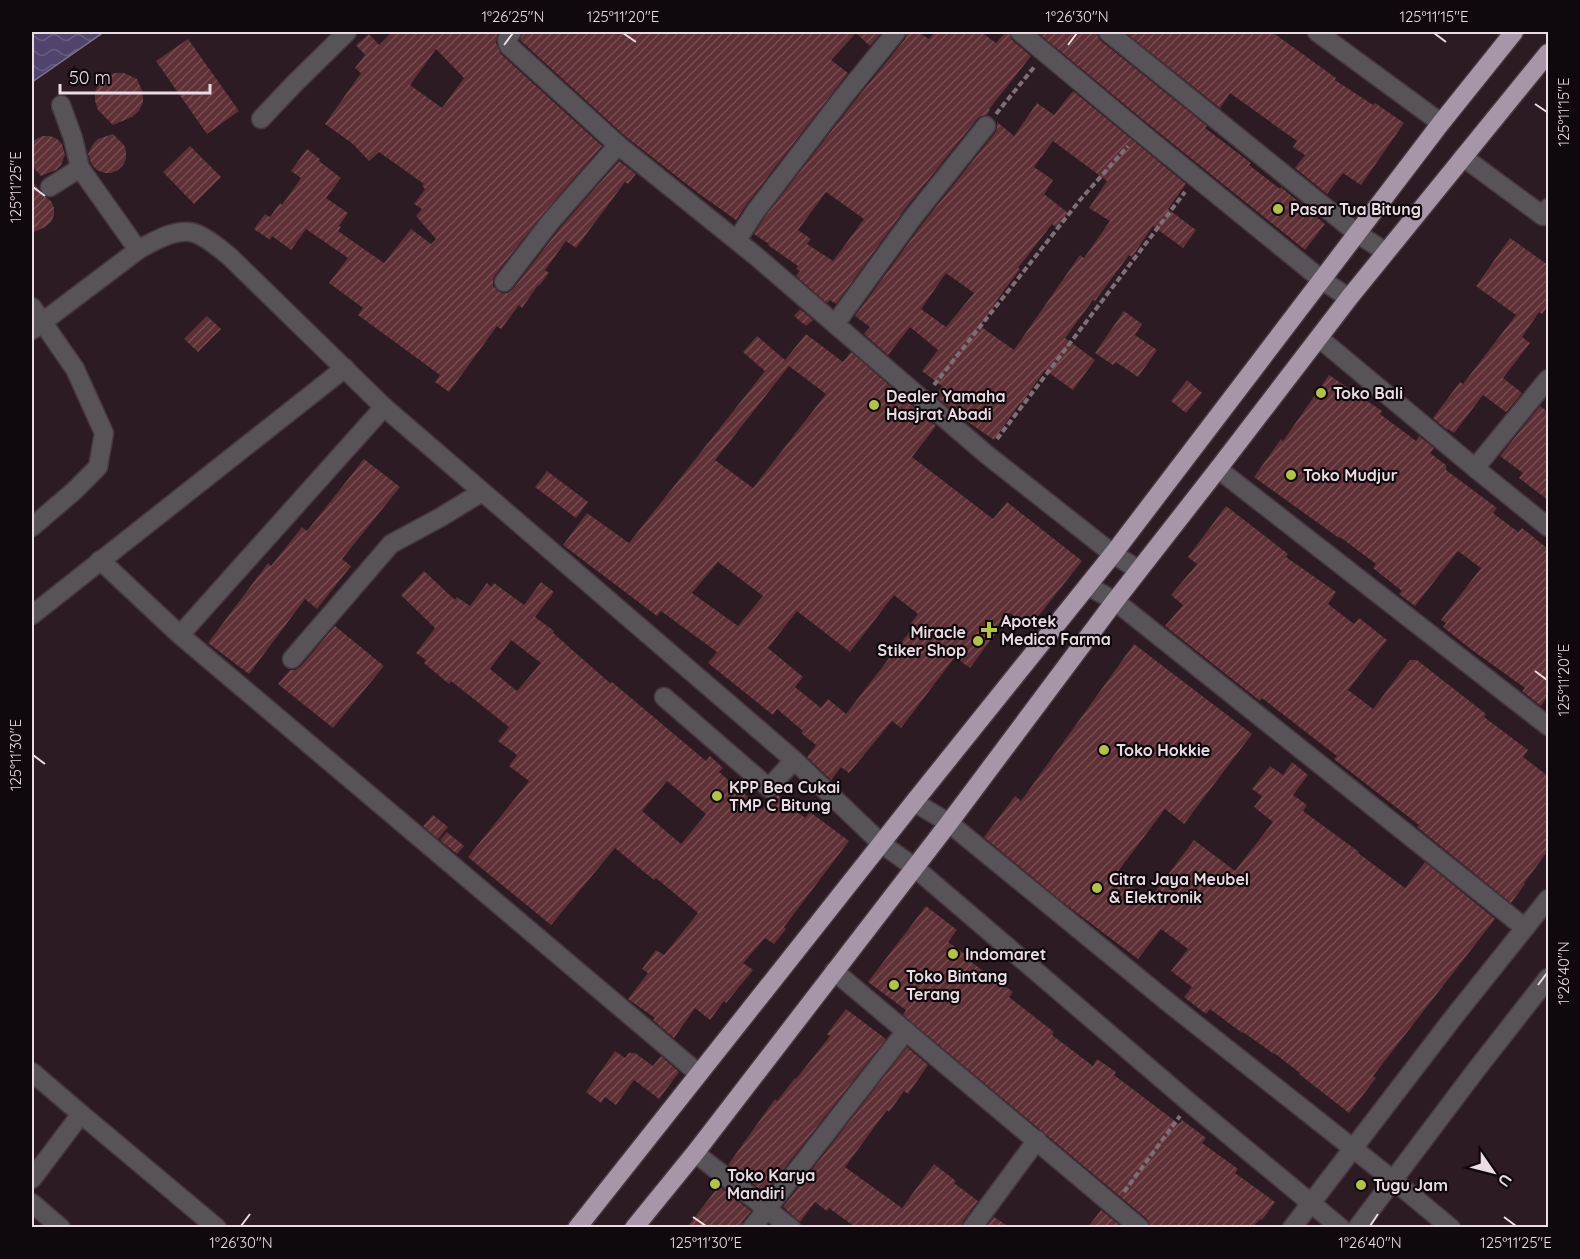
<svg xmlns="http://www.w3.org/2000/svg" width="1580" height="1259" viewBox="0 0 1580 1259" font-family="Quicksand,sans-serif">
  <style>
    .water { fill: url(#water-waves); stroke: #7e7290; stroke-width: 1.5 }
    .building { fill: url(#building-hatch); fill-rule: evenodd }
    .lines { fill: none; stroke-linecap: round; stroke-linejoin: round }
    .minor-casing { stroke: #46363e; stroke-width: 21 }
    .highway-casing { stroke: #46363e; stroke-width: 21 }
    .path { stroke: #7e6f76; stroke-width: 4; stroke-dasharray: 6 3; stroke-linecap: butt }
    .minor { stroke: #585259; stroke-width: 18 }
    .highway { stroke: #a696a8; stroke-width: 18 }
    .ticks { fill: none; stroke: #e9dce2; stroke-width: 2 }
    .poi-dot { fill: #b2c34c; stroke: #0f080c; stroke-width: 2 }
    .labels { text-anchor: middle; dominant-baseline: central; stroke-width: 4.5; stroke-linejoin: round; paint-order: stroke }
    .poi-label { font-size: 16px; font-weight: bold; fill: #e9dce2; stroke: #0f080c; text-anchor: start }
    .neatline { fill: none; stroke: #e9dce2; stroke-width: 2 }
    .ticks-label { font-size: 15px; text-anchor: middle; fill: #e9dce2 }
  </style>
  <defs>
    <pattern id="water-waves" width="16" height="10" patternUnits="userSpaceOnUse" patternTransform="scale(1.5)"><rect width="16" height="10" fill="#50446d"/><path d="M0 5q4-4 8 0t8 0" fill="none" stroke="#695e82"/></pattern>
    <pattern id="building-hatch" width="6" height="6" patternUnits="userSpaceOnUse" patternTransform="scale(1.5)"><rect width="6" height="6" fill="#5f3035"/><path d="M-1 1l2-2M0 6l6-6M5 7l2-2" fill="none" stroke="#764d52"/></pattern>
  </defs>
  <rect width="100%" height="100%" fill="#2c1b23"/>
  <path class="water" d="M32,32H104L32,82Z"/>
  <g class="building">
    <path d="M392,32H498L496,43L501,54L602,146L543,214L495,275L493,280V286L498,291L502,293H508L513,289L560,228L619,161L636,174L628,184L625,182L576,248L566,241L545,270L549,273L539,286L538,285L522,308L519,305L501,329L497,326L449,392L435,382L440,375L358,315L363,308L329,283L348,258L306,229L291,250L272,236L270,240L254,229L265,214L270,217L280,203L282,205L301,178L291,171L307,149L320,159L319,161L341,178L326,198L348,213L339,226L341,227L338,231L384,263L411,229L431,244L436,239L416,216L422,209L414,204L425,189L422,186L424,184L379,152L369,161L353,144L325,124L361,73L355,68L365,55L356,45L369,34L379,45ZM436,49L464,78L442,108L410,85Z"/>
    <path d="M523,32H882L870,46L856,33L831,60L848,73L746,205L736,220L698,193L625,136L520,40Z"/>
    <path d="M907,32H918L929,39L935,32H981L996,43L1006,32H1009L1012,40L1031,56L989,109L990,110L987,115L981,116L977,119L905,209L836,304L830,300L827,303L796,276L800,271L796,269L798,266L768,245L769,244L754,234L764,218L853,103L905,39ZM826,192L864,219L833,261L807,244L811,239L798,230Z"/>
    <path d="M1037,32H1097L1098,37L1101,41L1207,126L1205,128L1251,163L1249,165L1280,189L1281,187L1325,224L1305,250L1147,123Z"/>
    <path d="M1125,32H1272L1336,78L1335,80L1373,105L1375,103L1404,123L1361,185L1343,173L1327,194L1295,168L1305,155L1293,147L1297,141L1230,93L1220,108Z"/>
    <path d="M188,39L239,111L207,134L156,61Z"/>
    <path d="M115,73H124L137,79L143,93V102L139,111L132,117L113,125L98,110L95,101V92L99,83L106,76Z"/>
    <path d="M1073,91L1186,184L1168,209L1196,230L1183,248L1153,226L1132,257L1129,255L1095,301L1093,300L1065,338L1095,360L1073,390L1045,370L1021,404L1020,403L994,440L961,417L935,396L942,386L922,371L938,350L910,327L888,355L864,334L870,327L855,316L923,223L995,133L997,128V122L1014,136L1037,103L1054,115ZM1053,141L1107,181L1089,208L1110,221L1084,258L1080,255L1014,350L980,326L996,305L994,304L1020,269L1018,268L1052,224L1057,228L1068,213L1044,194L1053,180L1034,167ZM946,273L974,293L946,327L921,309Z"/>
    <path d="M113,134L124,145L126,151V159L123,165L118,170L111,173H104L97,170L92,165L88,154L93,144L98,139Z"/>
    <path d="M43,136H50L57,139L62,144L65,155L61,165L56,170L41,176L32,166V143L36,139Z"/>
    <path d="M190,146L221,177L194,204L163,172Z"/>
    <path d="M32,181L39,189L41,193L51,201L54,208V215L51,222L45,227L32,233Z"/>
    <path d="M1510,238L1548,265V306L1542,314L1539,312L1522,337L1530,343L1503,378L1522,393L1506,412L1483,395L1454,433L1448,429L1447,430L1433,418L1460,382L1463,384L1516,315L1476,286Z"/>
    <path d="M800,309L813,320L806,326L794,316Z"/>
    <path d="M1124,311L1142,324L1135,335L1157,350L1138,377L1116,362L1113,365L1095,353Z"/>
    <path d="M207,316L221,329L198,352L184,339Z"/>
    <path d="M806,334L843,362L851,352L936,426L912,457L993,519L1007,502L1082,561L1029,628L1010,613L970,668L955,657L901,728L892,721L849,773L841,767L831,780L807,757L816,745L801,733L803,731L777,709L773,715L708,663L717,652L661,611L657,616L563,545L587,513L629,543L765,371L743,352L757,336L785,360ZM789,366L826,394L753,488L715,460ZM718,562L763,596L738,626L692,593ZM894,595L918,614L911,623L914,626L846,714L828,699L821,708L795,687L803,677L768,648L797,611L850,652Z"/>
    <path d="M1329,375L1382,411L1380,414L1416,441L1419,436L1434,448L1430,453L1446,465V470L1497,508L1493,513L1518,532L1522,528L1548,549V695L1541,706L1522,691L1525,688L1472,650L1443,627L1446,623L1441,620L1481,568L1458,551L1415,606L1399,594L1402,591L1373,568L1376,564L1340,537L1339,538L1254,477L1281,439L1283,441Z"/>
    <path d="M1187,380L1202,393L1186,413L1171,401Z"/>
    <path d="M1540,406L1548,412V500L1519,478L1523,473L1500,456Z"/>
    <path d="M364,459L400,487L342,559L351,566L317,609L305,599L249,674L208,643L268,563L271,566L302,527L307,531Z"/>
    <path d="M547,471L588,502L576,518L535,487Z"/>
    <path d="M1226,506L1288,554L1286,557L1336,592L1328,604L1354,624L1359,618L1387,640L1348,690L1373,709L1410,660H1417L1486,714L1484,717L1528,750L1523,757L1548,776V851L1524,883L1525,884L1511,903L1417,827L1419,825L1334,759L1337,756L1262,698L1260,701L1165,626L1183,605L1171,595L1197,564L1188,557Z"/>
    <path d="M424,571L455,600L457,597L470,606L487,583L491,587L494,583L524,605L541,582L554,592L535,617L554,631L553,633L611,684L612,682L706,761L710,756L723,768L719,772L762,809L770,799L778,795L805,818L810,812L849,841L784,927L786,929L774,944L765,938L743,963L753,970L726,1003L724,1001L710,1020L695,1008L674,1038L653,1020L655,1018L628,999L648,973L642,969L656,950L664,955L698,913L656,878L654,880L615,848L551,925L468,857L529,781L509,766L517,755L498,741L509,727L451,681L449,684L424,663L426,660L416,653L435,628L401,595ZM511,640L541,663L517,691L490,669ZM667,781L706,814L681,844L642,811Z"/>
    <path d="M335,626L384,666L333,728L278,684L290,670H295L301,666Z"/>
    <path d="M1134,644L1252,734L1184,824L1165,809L1116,874L1149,900L1194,840L1235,871L1273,822L1254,807L1262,796L1252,789L1270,766L1283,775L1292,762L1308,775L1293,795L1307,805L1303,811L1359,852L1358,853L1405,888L1425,862L1495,919L1373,1076L1376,1078L1349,1113L1299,1074L1300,1073L1274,1053V1054L1243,1032L1242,1033L1210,1009L1206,1014L1184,997L1192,987L1171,971L1188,949L1161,929L1138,959L1060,900L984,837L1015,796L1021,801Z"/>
    <path d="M433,815L448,827L438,839L423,826Z"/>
    <path d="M447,832L464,846L457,854L440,840Z"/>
    <path d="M926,906L957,930L948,942L966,955L964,957L1013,992L1009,997L1054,1032L1052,1035L1093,1066L1097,1059L1116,1072L1114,1075L1179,1124L1182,1120L1206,1138L1202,1143L1238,1169L1235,1173L1275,1202L1262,1220L1260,1219L1253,1227H1151L1147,1219L903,1015L906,1010L868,982Z"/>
    <path d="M846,1009L886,1039L765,1193L728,1165L775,1099L777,1101L795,1078L796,1079L830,1036L827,1034Z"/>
    <path d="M907,1047L928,1065L908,1094L904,1091L889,1112L887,1110L845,1167L902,1208L934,1164L956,1181L954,1183L978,1201L963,1221L961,1227H855L829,1208L827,1211L815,1202L800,1222L783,1207Z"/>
    <path d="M615,1051L625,1058L629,1053H635L653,1066L661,1056L679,1072L659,1099L634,1080L616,1105L605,1097L601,1103L586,1092Z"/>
    <path d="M719,1186L751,1211L743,1221L741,1227H687Z"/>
    <path d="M1101,1210L1122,1227H1088Z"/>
    <path d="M994,1217L1009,1227H986Z"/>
  </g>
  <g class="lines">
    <g class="minor-casing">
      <g id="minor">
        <path d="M512,32C508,37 505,40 509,46L618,145L757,257L986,454L1113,554L1139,570"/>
        <path d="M1020,32L1140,132L1322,280L1349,298"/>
        <path d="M1108,32L1358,234L1386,252"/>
        <path d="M1317,32L1441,123"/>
        <path d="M61,105L73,138L80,168"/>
        <path d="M261,119L294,84L347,32"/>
        <path d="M1463,157L1543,216L1548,208"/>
        <path d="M50,187L80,168L138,250"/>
        <path d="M737,240L755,212L844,96L896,32"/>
        <path d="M504,282L551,221L618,145"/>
        <path d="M32,307L75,369L104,433L98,467L74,491L32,527"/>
        <path d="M835,324L914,216L986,126"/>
        <path d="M32,330L138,250C154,241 179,226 197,234C209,239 219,248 229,256L384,407L794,760L882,844L914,867L1190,1103L1341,1228"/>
        <path d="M1319,338L1475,468L1548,527"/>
        <path d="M1475,468L1548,379"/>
        <path d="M1218,469L1548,726"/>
        <path d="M100,560L180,635L384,407"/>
        <path d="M1088,586L1115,601L1525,928"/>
        <path d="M32,615L345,368"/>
        <path d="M180,635L698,1073"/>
        <path d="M292,659L391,544L441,517L482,492"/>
        <path d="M664,697L769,788L794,760"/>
        <path d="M914,802L949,823L1174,1007L1393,1180L1451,1228"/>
        <path d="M834,971L1140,1228"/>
        <path d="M32,1072L81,1114L32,1179"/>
        <path d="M81,1114L217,1228"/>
        <path d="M695,1153L791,1228"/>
        <path d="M32,1203L61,1228"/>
        <path d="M752,1228L906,1031"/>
        <path d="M972,1228L1037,1140"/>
        <path d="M1292,1228L1453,1018L1548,899"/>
        <path d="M1357,1228L1476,1070L1548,978"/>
      </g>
    </g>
    <g class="highway-casing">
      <g id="highway">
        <path d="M577,1228L914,802L1113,554L1441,123L1514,32"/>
        <path d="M634,1228L695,1153L949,823L1115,601L1218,469L1349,298L1548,53"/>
      </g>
    </g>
    <g class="path">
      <path d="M996,114L1035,66"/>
      <path d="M934,385L1080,200L1128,146"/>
      <path d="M997,439L1185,192"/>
      <path d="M1124,1192L1180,1116"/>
    </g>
    <use href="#minor" class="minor"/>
    <use href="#highway" class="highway"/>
  </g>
  <path class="ticks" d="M623,33L636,42M1434,33L1446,42M504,45L513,33M1068,45L1077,33M1535,104L1547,112M33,187L45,196M1535,671L1547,680M33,755L45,764M1538,985L1547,973M693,1217L706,1226M1504,1217L1516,1226M241,1226L250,1214M1370,1226L1378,1214"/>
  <g class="poi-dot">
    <circle cx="1278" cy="209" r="6"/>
    <circle cx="1321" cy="393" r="6"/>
    <circle cx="874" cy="405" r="6"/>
    <circle cx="1291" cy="475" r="6"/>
    <path d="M986 621h6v6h6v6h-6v6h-6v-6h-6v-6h6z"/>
    <circle cx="978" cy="641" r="6"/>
    <circle cx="1104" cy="750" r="6"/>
    <circle cx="717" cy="796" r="6"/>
    <circle cx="1097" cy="888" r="6"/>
    <circle cx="953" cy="954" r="6"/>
    <circle cx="894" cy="985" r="6"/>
    <circle cx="715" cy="1184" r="6"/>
    <circle cx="1361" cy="1185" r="6"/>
  </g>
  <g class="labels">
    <g class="poi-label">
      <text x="1290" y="209">Pasar Tua Bitung</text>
      <text x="1333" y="393">Toko Bali</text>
      <text x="886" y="396">Dealer Yamaha<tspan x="886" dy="18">Hasjrat Abadi</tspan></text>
      <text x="1303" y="475">Toko Mudjur</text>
      <text x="1001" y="621">Apotek<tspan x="1001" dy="18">Medica Farma</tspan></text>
      <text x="966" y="632" text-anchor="end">Miracle<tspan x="966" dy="18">Stiker Shop</tspan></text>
      <text x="1116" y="750">Toko Hokkie</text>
      <text x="729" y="787">KPP Bea Cukai<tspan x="729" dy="18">TMP C Bitung</tspan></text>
      <text x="1109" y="879">Citra Jaya Meubel<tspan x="1109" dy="18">&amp; Elektronik</tspan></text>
      <text x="965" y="954">Indomaret</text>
      <text x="906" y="976">Toko Bintang<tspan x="906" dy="18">Terang</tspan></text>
      <text x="727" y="1175">Toko Karya<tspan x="727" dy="18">Mandiri</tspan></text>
      <text x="1373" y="1185">Tugu Jam</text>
    </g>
  </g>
  <rect width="1580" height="1259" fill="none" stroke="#0f080c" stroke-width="66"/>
  <g transform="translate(1493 1172) rotate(125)" stroke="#0f080c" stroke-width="4.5" paint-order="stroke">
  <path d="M0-4.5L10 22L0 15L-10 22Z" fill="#e9dce2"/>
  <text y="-9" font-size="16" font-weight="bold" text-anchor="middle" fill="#e9dce2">U</text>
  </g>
  <path d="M60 84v9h150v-9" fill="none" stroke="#e9dce2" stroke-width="3"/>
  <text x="69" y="84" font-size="18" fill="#e9dce2" stroke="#0f080c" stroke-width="4.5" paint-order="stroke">50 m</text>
  <rect x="33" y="33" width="1514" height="1193" class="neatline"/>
  <g class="ticks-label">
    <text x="513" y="22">1°26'25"N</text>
    <text x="623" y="22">125°11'20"E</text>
    <text x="1077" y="22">1°26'30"N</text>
    <text x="1434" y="22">125°11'15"E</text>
    <text transform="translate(1564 112) rotate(-90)" y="5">125°11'15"E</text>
    <text transform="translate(16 187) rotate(-90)" y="5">125°11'25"E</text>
    <text transform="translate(1564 680) rotate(-90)" y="5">125°11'20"E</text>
    <text transform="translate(16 755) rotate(-90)" y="5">125°11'30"E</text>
    <text transform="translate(1564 973) rotate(-90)" y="5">1°26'40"N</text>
    <text x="241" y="1248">1°26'30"N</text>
    <text x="706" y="1248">125°11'30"E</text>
    <text x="1370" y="1248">1°26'40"N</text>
    <text x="1516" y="1248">125°11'25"E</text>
  </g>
</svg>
